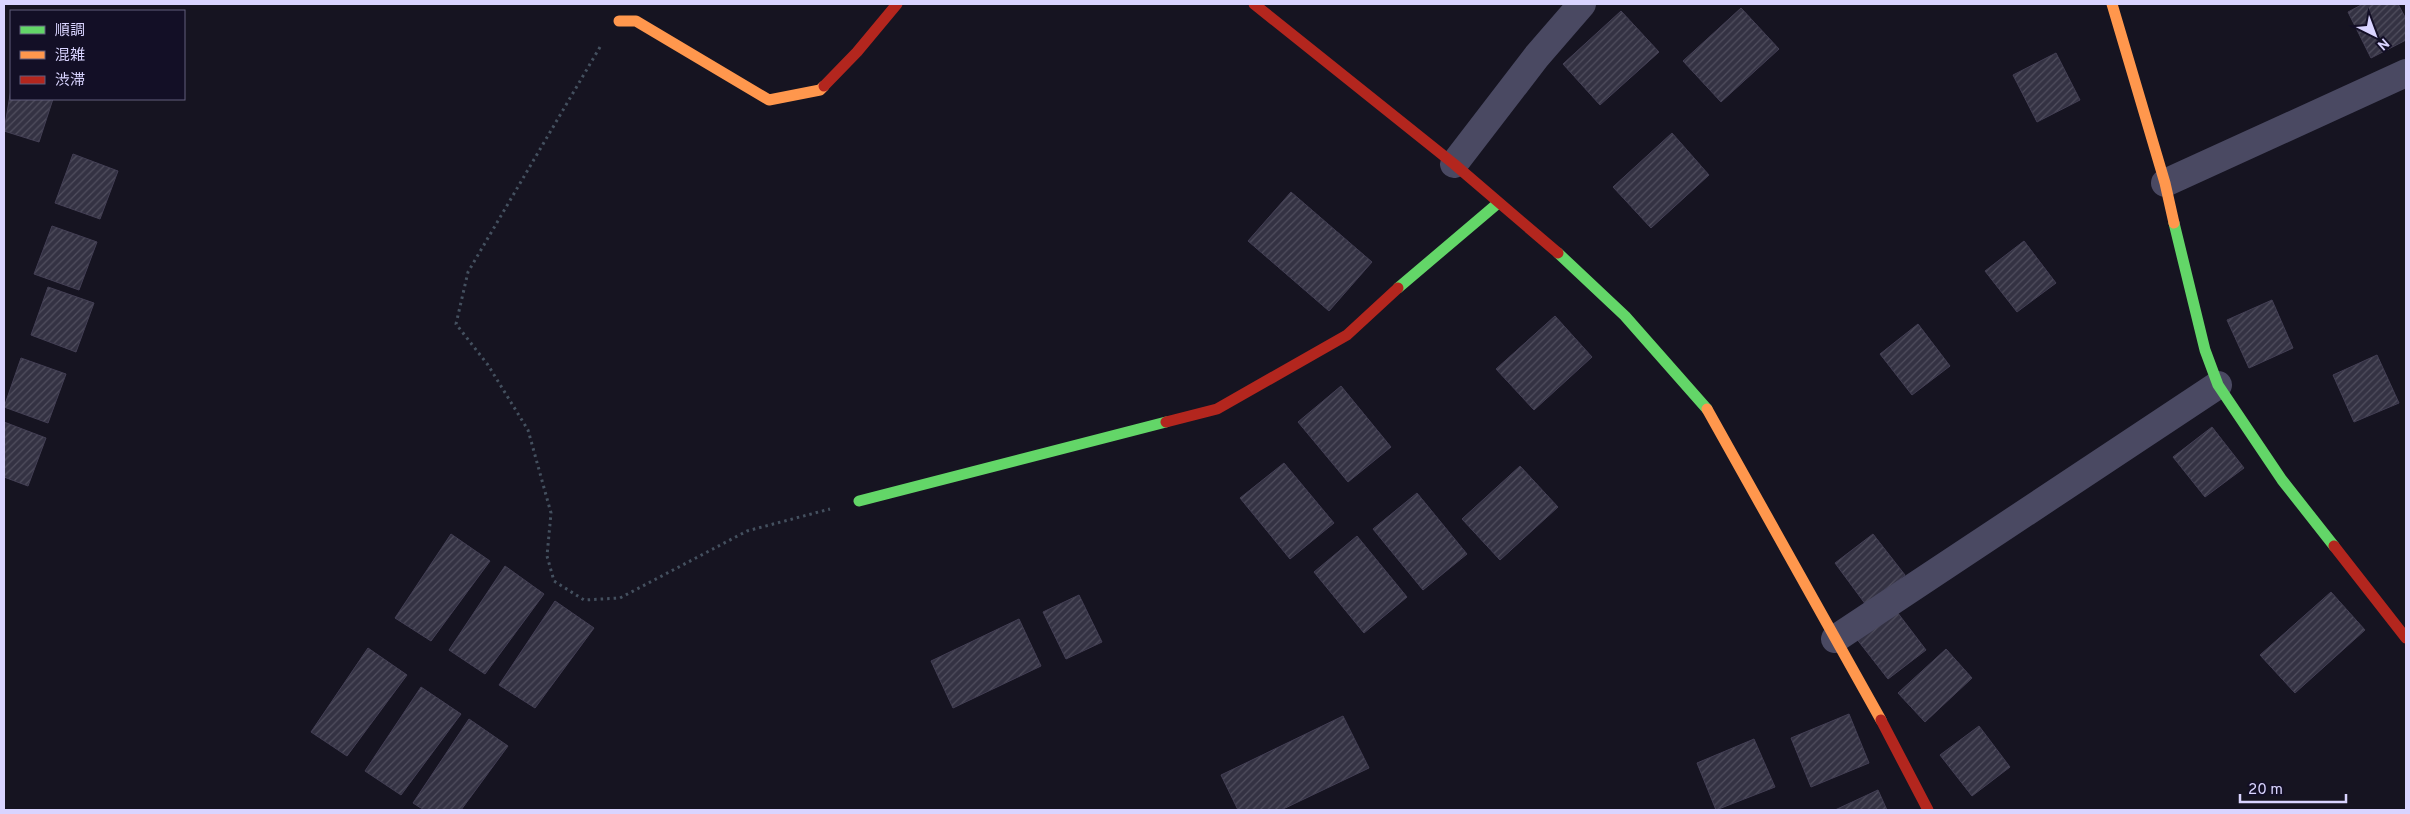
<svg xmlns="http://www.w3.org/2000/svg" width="2410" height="814" viewBox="0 0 2410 814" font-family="Overpass,'Noto Sans JP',sans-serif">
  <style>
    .building { fill: url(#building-hatch); stroke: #433f54 }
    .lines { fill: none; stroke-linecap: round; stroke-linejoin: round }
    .path { stroke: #44505f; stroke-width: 3; stroke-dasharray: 2.5 4; stroke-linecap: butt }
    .street { stroke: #4a4962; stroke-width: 28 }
    .fast { stroke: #63d668; stroke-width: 11 }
    .slow { stroke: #ff974d; stroke-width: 11 }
    .jam { stroke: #b3261e; stroke-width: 11 }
  </style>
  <defs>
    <pattern id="building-hatch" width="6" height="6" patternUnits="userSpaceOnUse" patternTransform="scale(1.25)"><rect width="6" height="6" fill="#343243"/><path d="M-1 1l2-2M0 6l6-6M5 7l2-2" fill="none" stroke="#514f5f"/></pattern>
  </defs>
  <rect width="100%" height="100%" fill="#161421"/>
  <g class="building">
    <path d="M2363,4H2398L2406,19V40L2371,58L2348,12Z"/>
    <path d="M1741,8L1779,49L1721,102L1683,61Z"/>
    <path d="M1621,11L1659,52L1600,105L1563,64Z"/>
    <path d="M2056,53L2080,100L2037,122L2013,75Z"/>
    <path d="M11,89V99H53L39,142L4,131Z"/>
    <path d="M1672,133L1709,175L1651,228L1613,187Z"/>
    <path d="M73,154L118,171L100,219L55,203Z"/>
    <path d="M1291,192L1372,262L1329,311L1248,241Z"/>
    <path d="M52,226L97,242L79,290L34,274Z"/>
    <path d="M2024,241L2056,283L2017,312L1985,271Z"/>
    <path d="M48,287L94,303L76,352L31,335Z"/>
    <path d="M2272,300L2293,348L2249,368L2227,320Z"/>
    <path d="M1555,316L1592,357L1534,410L1496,369Z"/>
    <path d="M1918,324L1950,366L1912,395L1880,354Z"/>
    <path d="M2377,355L2399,403L2354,422L2333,375Z"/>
    <path d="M21,358L66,374L48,423L4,407Z"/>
    <path d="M1341,386L1391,447L1348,482L1298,422Z"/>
    <path d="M4,422L46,438L28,486L4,477Z"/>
    <path d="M2212,427L2244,468L2205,497L2173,457Z"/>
    <path d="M1284,463L1334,523L1290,559L1240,498Z"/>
    <path d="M1520,466L1558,507L1500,560L1462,519Z"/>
    <path d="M1417,493L1467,554L1423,590L1373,529Z"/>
    <path d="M451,534L490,561L431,641L395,618Z"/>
    <path d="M1873,534L1905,575L1866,605L1835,563Z"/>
    <path d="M1357,536L1407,597L1364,633L1314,572Z"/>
    <path d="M505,566L544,594L485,674L449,650Z"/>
    <path d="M2331,592L2365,630L2295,693L2260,655Z"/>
    <path d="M1079,595L1102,642L1066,659L1043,612Z"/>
    <path d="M555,601L594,628L535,708L499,685Z"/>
    <path d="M1894,608L1926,650L1888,679L1856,638Z"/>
    <path d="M1019,619L1041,666L953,708L931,661Z"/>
    <path d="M368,648L407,675L347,756L311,732Z"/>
    <path d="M1946,649L1972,678L1925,722L1898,693Z"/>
    <path d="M421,687L461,714L401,795L365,771Z"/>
    <path d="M1849,714L1869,763L1811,787L1791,738Z"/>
    <path d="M1343,716L1369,768L1281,810H1238L1221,775Z"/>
    <path d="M469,719L508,746L461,810H424L413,803Z"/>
    <path d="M1979,726L2010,767L1972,796L1940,755Z"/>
    <path d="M1754,739L1775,787L1716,810L1697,763Z"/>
    <path d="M1878,790L1887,810H1835Z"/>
  </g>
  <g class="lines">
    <path class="path" d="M600,47L468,272L456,324L488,365L528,430L551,513L547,556L554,581L584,600L620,598L747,531L830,509"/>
    <g class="street">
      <path d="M1454,164L1537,56L1582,4"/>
      <path d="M2165,183L2406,73"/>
      <path d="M1835,639L2218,385"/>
    </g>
    <g class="fast">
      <path d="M2174,223L2205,350L2218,385L2282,480L2334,546"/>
      <path d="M1558,253L1625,316L1707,409"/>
      <path d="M1398,288L1497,204"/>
      <path d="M859,501L1166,422"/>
    </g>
    <g class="slow">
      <path d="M2112,4L2165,183L2174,223"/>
      <path d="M619,21H636L769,100L820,90L824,86"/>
      <path d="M1707,409L1881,720"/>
    </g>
    <g class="jam">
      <path d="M1254,4L1454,164L1558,253"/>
      <path d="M824,86L857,52L897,4"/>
      <path d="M1166,422L1217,409L1347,335L1398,288"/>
      <path d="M2334,546L2406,638"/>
      <path d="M1881,720L1928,810"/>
    </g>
  </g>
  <rect width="2410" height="814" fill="none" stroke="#d9d4ff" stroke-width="10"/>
  <rect x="10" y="10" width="175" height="90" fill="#130f26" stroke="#625e7d"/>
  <rect x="20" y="26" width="25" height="8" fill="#63d668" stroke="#625e7d"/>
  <text x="55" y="35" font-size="15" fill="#d9d4ff">順調</text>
  <rect x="20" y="51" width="25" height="8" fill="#ff974d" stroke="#625e7d"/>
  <text x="55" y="60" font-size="15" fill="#d9d4ff">混雑</text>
  <rect x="20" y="76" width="25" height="8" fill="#b3261e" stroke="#625e7d"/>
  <text x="55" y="85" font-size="15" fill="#d9d4ff">渋滞</text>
  <g transform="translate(2375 35) rotate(138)" stroke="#130f26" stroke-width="4" paint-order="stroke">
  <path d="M0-4L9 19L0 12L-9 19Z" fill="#d9d4ff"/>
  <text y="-8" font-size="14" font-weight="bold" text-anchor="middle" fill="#d9d4ff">N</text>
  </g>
  <path d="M2240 794v8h106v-8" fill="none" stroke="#d9d4ff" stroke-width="2.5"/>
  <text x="2248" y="794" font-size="15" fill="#d9d4ff" stroke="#130f26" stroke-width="4" paint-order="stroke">20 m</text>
</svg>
